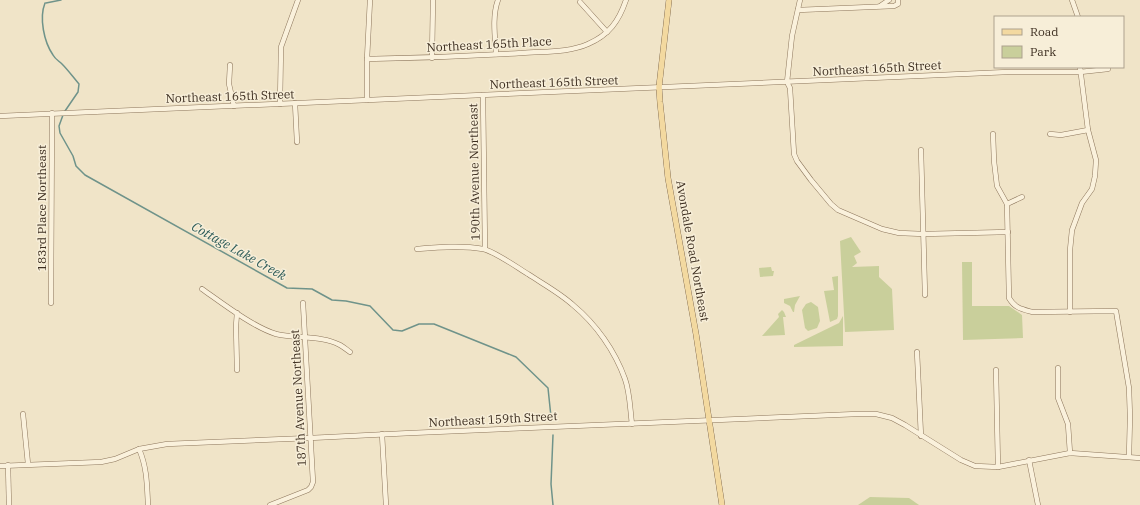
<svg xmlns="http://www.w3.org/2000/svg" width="1140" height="505" viewBox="0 0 1140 505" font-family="'IBM Plex Serif',serif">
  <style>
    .green { fill: #c9cf9b }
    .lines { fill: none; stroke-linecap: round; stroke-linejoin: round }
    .stream { stroke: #6f938a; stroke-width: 1.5 }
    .minor-casing { stroke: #8d765c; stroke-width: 5.5 }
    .major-casing { stroke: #5b4430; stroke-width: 6 }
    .minor { stroke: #faf1dc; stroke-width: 4.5 }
    .major { stroke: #f3d9a0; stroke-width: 5.5 }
    .labels { text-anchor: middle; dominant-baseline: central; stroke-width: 3; stroke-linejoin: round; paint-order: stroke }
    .street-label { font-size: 12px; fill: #3d2e20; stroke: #f7eed8 }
    .water-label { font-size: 13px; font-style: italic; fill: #2f5d5a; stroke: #f7eed8 }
  </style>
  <rect width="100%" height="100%" fill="#f0e4c8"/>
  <g class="green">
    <path d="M851,237L861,252L854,256L857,263L852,267L879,266V277L892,289L894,330L845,332L840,241Z"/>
    <path d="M962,262H972V306H1009L1022,315L1023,338L963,340Z"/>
    <path d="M771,267L772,271H774L773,276L760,277L759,268Z"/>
    <path d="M838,276V316L837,319L830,322L824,291L834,290L832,277Z"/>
    <path d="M800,296L795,305L794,312H793L790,306L784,303V299Z"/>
    <path d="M811,302L818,307L820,321L817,328L808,331L805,328L802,310L806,304Z"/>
    <path d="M782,310L784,312L786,317H783L785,335L762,336L779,317L778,314Z"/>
    <path d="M843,316V346L794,347V345L839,323Z"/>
    <path d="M870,497L909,498L919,505H858Z"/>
  </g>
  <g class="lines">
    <g class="stream">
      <path d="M45,3C39,18 44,42 53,55C55,59 59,61 62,64C68,70 73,77 79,84L78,92L65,111"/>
      <path d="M46,3L61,0"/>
      <path d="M63,115L59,126L60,133L73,156L76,166L85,175L287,288L312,289L332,300L346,301L370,306L393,330L402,331L419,324H434L516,357L548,388L551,417"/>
      <path d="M553,505L551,484L553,435"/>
    </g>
    <g class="minor-casing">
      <g id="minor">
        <path d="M800,0L792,36L787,82L790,88L794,154L797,161L811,180L831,204L838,210L882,229L899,233L924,234L1008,232"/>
        <path d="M1072,0L1078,17"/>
        <path d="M580,2L607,32"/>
        <path d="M880,6L889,0"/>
        <path d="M798,10L894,6L898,4V0"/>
        <path d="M496,54C495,37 492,16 498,0"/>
        <path d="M432,58L433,0"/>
        <path d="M367,59C419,58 470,56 522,53C543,51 568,53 588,44C609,35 619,21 626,0"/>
        <path d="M230,65L229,84L234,106"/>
        <path d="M483,95L485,249"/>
        <path d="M367,100V59L370,0"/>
        <path d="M295,103L297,142"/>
        <path d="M280,104L281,47L298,0"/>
        <path d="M0,116L1008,72H1080L1108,69"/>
        <path d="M993,134L994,161L997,186L1007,204L1009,298C1015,308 1021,309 1032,312L1116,311L1129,388L1130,417L1129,456"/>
        <path d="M1050,134L1061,135L1088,130"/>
        <path d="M921,150L925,295"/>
        <path d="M1007,204L1022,197"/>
        <path d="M417,249C438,247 462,245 483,249C494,251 518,268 528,274C543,284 560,293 573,305C596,324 615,351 625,379C630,393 630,409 632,424"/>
        <path d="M202,289C222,303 253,327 276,334C297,339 321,335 340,345C344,347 347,350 350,352"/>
        <path d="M51,303L52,113"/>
        <path d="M1070,312V250L1072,230L1082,203L1092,189L1095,176L1096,160L1088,130L1080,67"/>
        <path d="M237,313L236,326L237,370"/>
        <path d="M917,352L921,436"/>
        <path d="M1058,368V398L1068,424L1070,453"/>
        <path d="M996,370L998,467"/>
        <path d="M23,414L28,464"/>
        <path d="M382,434L386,505"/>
        <path d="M139,449C147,467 147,485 148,505"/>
        <path d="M1029,460L1038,505"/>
        <path d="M8,465L9,505"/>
        <path d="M0,466L101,462L115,459L139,449L167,444L310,438L411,433L857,414H876L892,418L905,425L961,460L975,466L998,467L1070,453L1140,458"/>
        <path d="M270,505L308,490L311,487L313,482L303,303"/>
      </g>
    </g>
    <g class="major-casing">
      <path id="major" d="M669,0L659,87L660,102L668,178L696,334L722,505"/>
    </g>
    <use href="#minor" class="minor"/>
    <use href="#major" class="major"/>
  </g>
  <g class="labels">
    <g class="street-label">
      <text transform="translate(489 44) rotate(-3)">Northeast 165th Place</text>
      <text transform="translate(877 68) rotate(-3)">Northeast 165th Street</text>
      <text transform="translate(554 82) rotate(-2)">Northeast 165th Street</text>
      <text transform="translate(230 96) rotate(-2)">Northeast 165th Street</text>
      <text transform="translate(474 172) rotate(-91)">190th Avenue Northeast</text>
      <text transform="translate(41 208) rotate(-90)">183rd Place Northeast</text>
      <text transform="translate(693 251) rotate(80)">Avondale Road Northeast</text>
      <text transform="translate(298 398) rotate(-93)">187th Avenue Northeast</text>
      <text transform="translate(493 419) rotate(-3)">Northeast 159th Street</text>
    </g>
    <g class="water-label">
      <text transform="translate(239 251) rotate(29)">Cottage Lake Creek</text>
    </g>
  </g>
  <rect x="994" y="16" width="130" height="52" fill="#f7eed8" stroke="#ada18e"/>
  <rect x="1002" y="29" width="20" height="6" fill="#f3d9a0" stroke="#ada18e"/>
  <text x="1030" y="36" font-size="12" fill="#3d2e20">Road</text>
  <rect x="1002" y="46" width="20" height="12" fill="#c9cf9b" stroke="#ada18e"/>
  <text x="1030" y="56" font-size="12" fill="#3d2e20">Park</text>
</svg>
